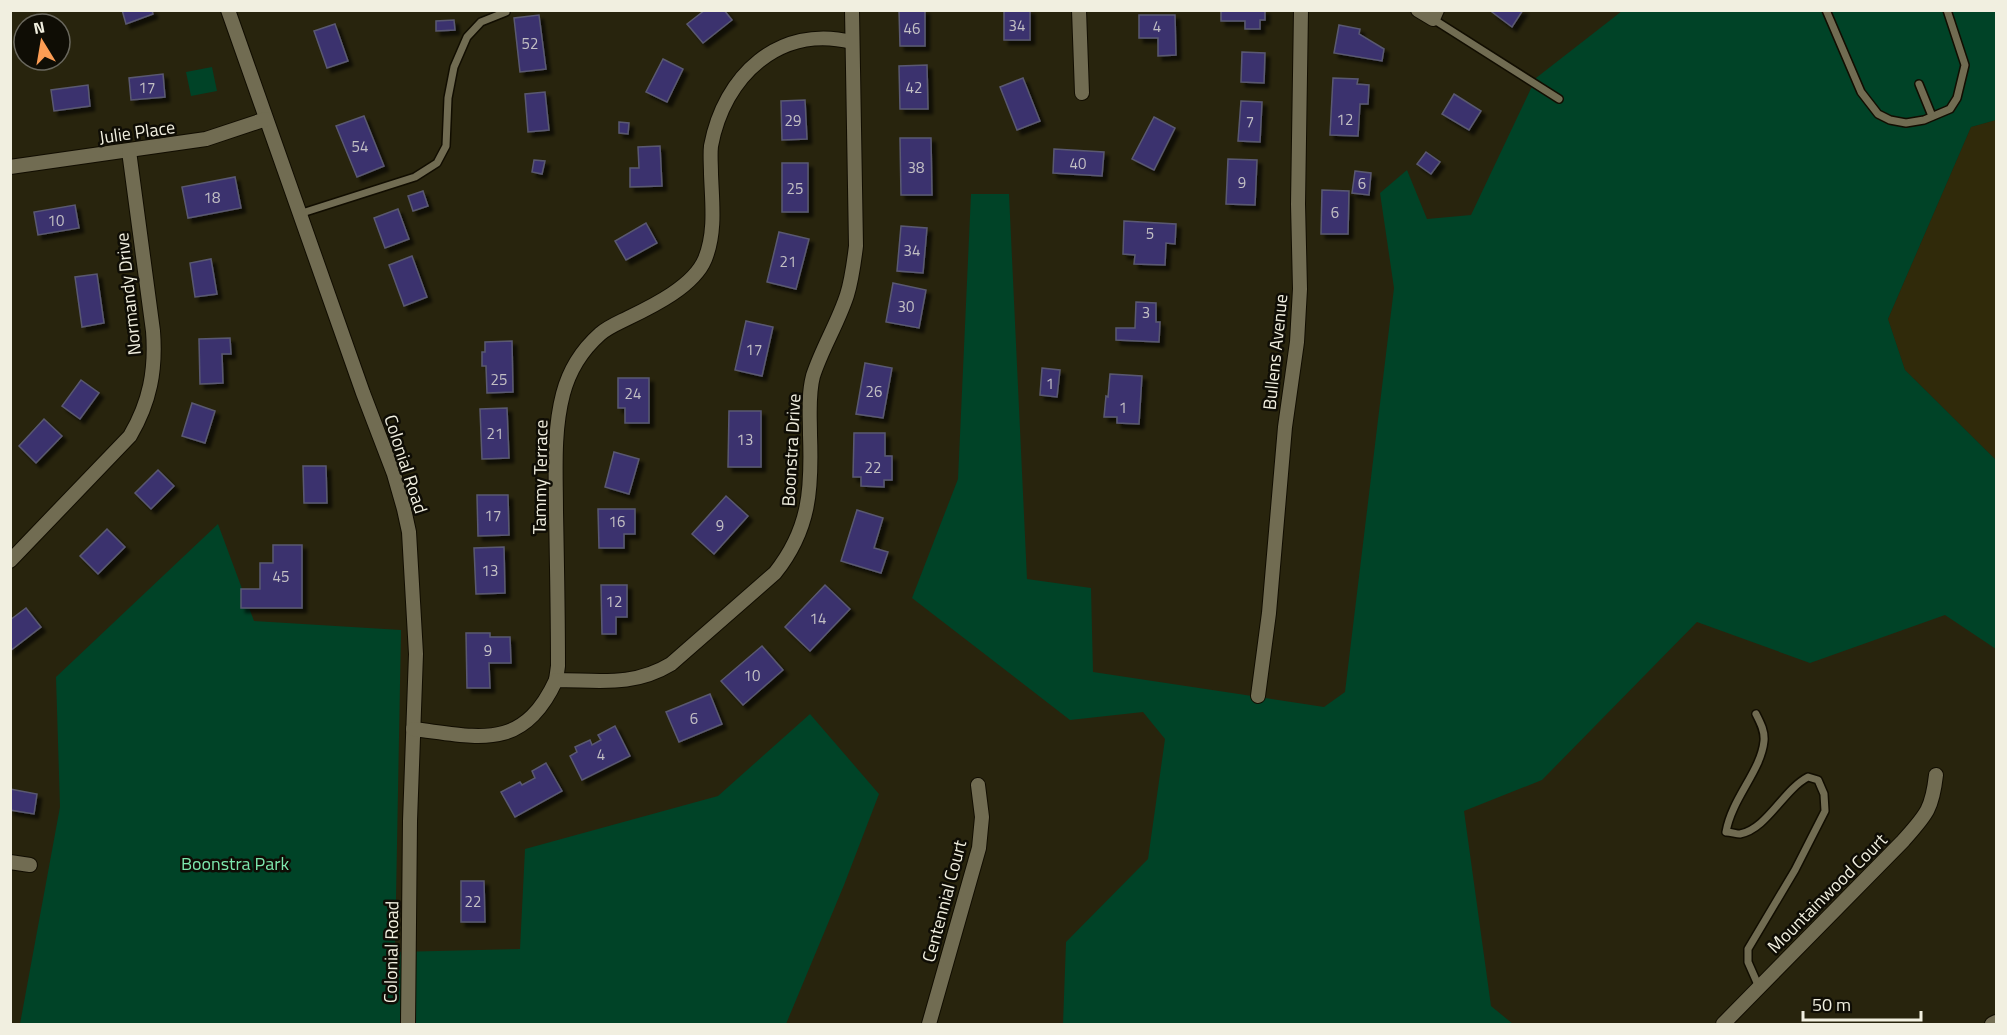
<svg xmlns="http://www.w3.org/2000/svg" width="2007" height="1035" viewBox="0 0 2007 1035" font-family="'Titillium Web',sans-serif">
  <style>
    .built { fill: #302a0a }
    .green { fill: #004327 }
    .building { fill: #3a326e; stroke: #5a5971; stroke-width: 1.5; filter: url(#shadow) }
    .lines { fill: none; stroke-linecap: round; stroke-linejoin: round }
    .lane-casing { stroke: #110d00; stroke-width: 10 }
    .street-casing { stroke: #110d00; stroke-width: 16 }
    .lane { stroke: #716c52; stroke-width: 7 }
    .street { stroke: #716c52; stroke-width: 14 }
    .labels { text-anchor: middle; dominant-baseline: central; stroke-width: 5; stroke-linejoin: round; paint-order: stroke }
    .number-label { font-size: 15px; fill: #c3c0c4 }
    .street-label { font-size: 18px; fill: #f1efe0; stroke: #0f0d05 }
    .park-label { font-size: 18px; fill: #7ee8ae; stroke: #0f0d05 }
  </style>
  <defs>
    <filter id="shadow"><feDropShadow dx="4.5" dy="4.5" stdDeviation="1.5" flood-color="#0009"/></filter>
  </defs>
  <rect width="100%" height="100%" fill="#28240d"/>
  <path class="built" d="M1996,120V460L1905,370L1888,319L1971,127Z"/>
  <g class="green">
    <path d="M1622,11H1996V120L1971,127L1888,319L1905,370L1996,460V649L1945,615L1810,663L1697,622L1542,780L1464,811L1491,1006L1513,1024H1063L1066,942L1148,859L1165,739L1143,712L1070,720L912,598L958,479L971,194H1009L1027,579L1091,588L1093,672L1324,707L1345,692L1394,288L1380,193L1407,170L1427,219L1471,215L1536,78Z"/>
    <path d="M212,67L217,91L191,96L186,72Z"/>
    <path d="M218,524L254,621L401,630L395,952L520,949L525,849L718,796L810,714L879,794L844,885L786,1024H20L60,807L56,677Z"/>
  </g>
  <g class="building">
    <path d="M122,10H152L153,14L126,24Z"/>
    <path d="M705,10H724L732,20L703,43L687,24Z"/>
    <path d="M899,10H925V46H900Z"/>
    <rect x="1004" y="10" width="26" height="30"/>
    <path d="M1221,10H1265V20H1260V29H1245V21H1221Z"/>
    <path d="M1493,10H1523L1512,27L1492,12Z"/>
    <path d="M539,15L546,69L520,72L514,18Z"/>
    <path d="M1139,15H1175L1176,55L1158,56V38H1139Z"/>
    <path d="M454,20L455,30L436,31V21Z"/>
    <path d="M335,24L348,61L327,68L314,31Z"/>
    <path d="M1339,25L1360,29L1359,34L1384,49L1382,61L1334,53Z"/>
    <path d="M1242,52L1265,53L1264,83L1241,82Z"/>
    <path d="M663,59L683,69L667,102L646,92Z"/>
    <path d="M927,65L928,109H900L899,66Z"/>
    <path d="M163,74L165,97L131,100L129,78Z"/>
    <path d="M1023,78L1040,121L1017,130L1000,87Z"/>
    <path d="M1333,78L1358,79L1357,84L1369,85L1368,104H1360L1358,136L1330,135Z"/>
    <path d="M88,85L90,106L54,111L51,90Z"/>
    <path d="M545,92L549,130L528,132L525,94Z"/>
    <path d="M1454,94L1481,111L1469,130L1442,114Z"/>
    <path d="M805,100L807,139L782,140L781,101Z"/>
    <path d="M1241,101L1262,102L1260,142L1238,141Z"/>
    <path d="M364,116L384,166L357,177L336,126Z"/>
    <path d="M1154,117L1175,128L1154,170L1132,159Z"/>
    <path d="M619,122L629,123L628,134L619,133Z"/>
    <path d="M900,138H931L932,195H901Z"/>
    <path d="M660,146L662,186L630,187V168H639L638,147Z"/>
    <path d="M1054,149L1104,152L1102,176L1053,173Z"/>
    <path d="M1426,152L1440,162L1431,174L1417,164Z"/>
    <path d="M1228,159L1257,160L1255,205L1226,204Z"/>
    <path d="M534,160L545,161L542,174L532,172Z"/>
    <rect x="782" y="163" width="26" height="49"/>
    <path d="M1355,171L1371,173L1369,195L1352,193Z"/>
    <path d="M235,177L241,208L188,218L182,187Z"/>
    <path d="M1322,190L1349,191L1348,234H1321Z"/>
    <path d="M423,191L428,206L413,211L408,196Z"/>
    <path d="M75,205L79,228L38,235L34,212Z"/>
    <path d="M398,209L409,239L385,248L374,218Z"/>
    <path d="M1124,221L1176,224L1175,244L1166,243L1165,265L1134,264L1135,255L1123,254Z"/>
    <path d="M646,223L657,243L626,260L615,241Z"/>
    <path d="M901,226L927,228L923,273L897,271Z"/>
    <path d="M779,232L809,239L796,289L767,282Z"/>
    <path d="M412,256L427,297L404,306L389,265Z"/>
    <path d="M211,259L217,294L195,297L190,263Z"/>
    <path d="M97,274L104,323L82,327L75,277Z"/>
    <path d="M893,283L926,290L919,328L886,322Z"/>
    <path d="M1136,302L1156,303V322H1160L1159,342L1116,340V328H1135Z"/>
    <path d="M746,321L773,327L762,376L735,370Z"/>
    <path d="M230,338L231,354H222L223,383L200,384L199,339Z"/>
    <path d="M512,341L513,392L487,393L486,366H482V352H485V342Z"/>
    <path d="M865,363L892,368L883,418L856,414Z"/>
    <path d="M1042,368L1060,370L1057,397L1040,395Z"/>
    <path d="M1110,374L1142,376L1139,424L1117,423V417H1104L1106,396L1108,397Z"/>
    <path d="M618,378H649V423H625V408H618Z"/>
    <path d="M81,380L99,393L80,419L62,406Z"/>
    <path d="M192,403L215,411L205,443L182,436Z"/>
    <path d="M507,408L509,458L482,459L480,409Z"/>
    <path d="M729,411H761V467H728Z"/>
    <path d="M44,419L62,436L36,463L19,446Z"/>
    <path d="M854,433H885V456H892V480H884V487L861,486V477H853Z"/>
    <path d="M614,452L639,459L629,494L605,487Z"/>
    <path d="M303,466H326L327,503H304Z"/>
    <path d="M158,470L174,486L151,509L135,493Z"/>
    <path d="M477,495H508L509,535L478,536Z"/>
    <path d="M726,496L748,516L714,554L692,534Z"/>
    <path d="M598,509H635V534H624V548H599Z"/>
    <path d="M857,510L883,518L874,548L888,552L881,573L841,561Z"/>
    <path d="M107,529L125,547L98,574L80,556Z"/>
    <path d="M273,545H302V608H241V589H260V563H273Z"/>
    <path d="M504,547L505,593L476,594L474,548Z"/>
    <path d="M601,585H627V617H616V634H602Z"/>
    <path d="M825,585L850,609L810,651L785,627Z"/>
    <path d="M26,608L41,627L10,651V620Z"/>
    <path d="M466,633H490V637H510L511,663H489L490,688H467Z"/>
    <path d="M762,646L783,670L743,705L721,681Z"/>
    <path d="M710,694L722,724L679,742L666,712Z"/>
    <path d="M615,726L630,756L582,780L570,756L577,752L575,747L590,740L592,745L601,740L598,735Z"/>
    <path d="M546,763L562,791L515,817L501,792L520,782L522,785L535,778L532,771Z"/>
    <path d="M10,789L37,794L34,814L10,810Z"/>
    <path d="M461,881H484L485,922H461Z"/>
  </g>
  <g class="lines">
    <g class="lane-casing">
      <g id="lane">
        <path d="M1826,10L1861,92L1878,114L1890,120L1906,123L1924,120L1950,109L1957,98L1965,65L1947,10"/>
        <path d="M1433,19L1559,99"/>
        <path d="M1919,84L1932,116"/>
        <path d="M299,214L415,177L437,163L446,146L448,98L454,67L467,37L481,22L506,12"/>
        <path d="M1756,714C1760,722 1765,731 1764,741C1761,771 1732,798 1726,832C1731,832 1736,834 1740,834C1767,829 1783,790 1808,777L1818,780L1824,794L1825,811L1795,870L1748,949V962L1759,987"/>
      </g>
    </g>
    <g class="street-casing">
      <g id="street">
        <path d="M228,10L363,393L394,474L404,509L409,532L416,654L410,821L408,1024"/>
        <path d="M1079,10L1082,93"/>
        <path d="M1418,10L1433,19L1437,10"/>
        <path d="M10,167L206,139L266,119"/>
        <path d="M10,561L130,436C150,402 156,370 153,331L129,151"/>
        <path d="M556,680L558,666C558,614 557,563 556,512C556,473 553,432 563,394C569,371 582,350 600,334C608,327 618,323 628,318C653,306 694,286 705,259C716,232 712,202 711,174C711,165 710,155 711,146C724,76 779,24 852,42"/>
        <path d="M1258,696L1269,613L1285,427L1297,342L1300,289L1298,204L1301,10"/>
        <path d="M413,729C479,737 523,752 556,680C599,680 633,687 671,664L775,573C810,529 812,489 810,435C810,415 808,395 813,376C822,348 838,323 847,295C852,279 854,262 856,246L852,10"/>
        <path d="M10,862L30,865"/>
        <path d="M929,1024L979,848L982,817L978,785"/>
        <path d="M1723,1024L1903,841C1926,815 1932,810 1936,775"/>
        <path d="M1992,1024L1996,1022"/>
      </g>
    </g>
    <use href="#lane" class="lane"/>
    <use href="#street" class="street"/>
  </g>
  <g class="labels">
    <g class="number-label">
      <text x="1017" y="25">34</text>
      <text x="1157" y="26">4</text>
      <text x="912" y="28">46</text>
      <text x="530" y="43">52</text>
      <text x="147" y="87">17</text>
      <text x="914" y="87">42</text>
      <text x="1345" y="119">12</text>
      <text x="793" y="120">29</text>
      <text x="1250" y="121">7</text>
      <text x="360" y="146">54</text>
      <text x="1078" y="163">40</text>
      <text x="916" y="167">38</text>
      <text x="1242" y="182">9</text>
      <text x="1362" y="183">6</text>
      <text x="795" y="188">25</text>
      <text x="212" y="197">18</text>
      <text x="1335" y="212">6</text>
      <text x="56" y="220">10</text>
      <text x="1150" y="233">5</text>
      <text x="912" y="250">34</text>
      <text x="788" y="261">21</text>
      <text x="906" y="306">30</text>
      <text x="1146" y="312">3</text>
      <text x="754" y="349">17</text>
      <text x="499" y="379">25</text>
      <text x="1050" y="383">1</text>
      <text x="874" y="391">26</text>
      <text x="633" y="393">24</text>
      <text x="1123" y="407">1</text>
      <text x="495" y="433">21</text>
      <text x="745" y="439">13</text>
      <text x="873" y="467">22</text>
      <text x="493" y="515">17</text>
      <text x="617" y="521">16</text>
      <text x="720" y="525">9</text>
      <text x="490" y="570">13</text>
      <text x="281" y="576">45</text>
      <text x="614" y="601">12</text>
      <text x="818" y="618">14</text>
      <text x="488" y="650">9</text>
      <text x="752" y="675">10</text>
      <text x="694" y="718">6</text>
      <text x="601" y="754">4</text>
      <text x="473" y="901">22</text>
    </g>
    <g class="street-label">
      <text transform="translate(137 132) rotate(-8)">Julie Place</text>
      <text transform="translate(128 294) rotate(-96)">Normandy Drive</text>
      <text transform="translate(1275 352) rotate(-84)">Bullens Avenue</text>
      <text transform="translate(791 450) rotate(-87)">Boonstra Drive</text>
      <text transform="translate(406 464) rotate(72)">Colonial Road</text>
      <text transform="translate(540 477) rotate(-89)">Tammy Terrace</text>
      <text transform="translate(1827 893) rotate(-45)">Mountainwood Court</text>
      <text transform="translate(944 901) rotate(-75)">Centennial Court</text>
      <text transform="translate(391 952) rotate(-89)">Colonial Road</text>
    </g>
    <g class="park-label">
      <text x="235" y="863">Boonstra Park</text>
    </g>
  </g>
  <rect width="2007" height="1035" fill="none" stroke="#f1efe0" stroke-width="24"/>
  <g transform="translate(42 42) rotate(349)"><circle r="28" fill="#0f0d05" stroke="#69675d" stroke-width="1.5"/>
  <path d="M0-4.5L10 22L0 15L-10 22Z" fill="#fd9d54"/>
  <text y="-9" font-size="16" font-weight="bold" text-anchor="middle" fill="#f1efe0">N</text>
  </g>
  <path d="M1803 1011v9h118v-9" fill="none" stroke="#f1efe0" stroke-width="3"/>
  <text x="1812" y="1011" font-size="18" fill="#f1efe0" stroke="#0f0d05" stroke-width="4.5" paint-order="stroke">50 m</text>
</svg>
